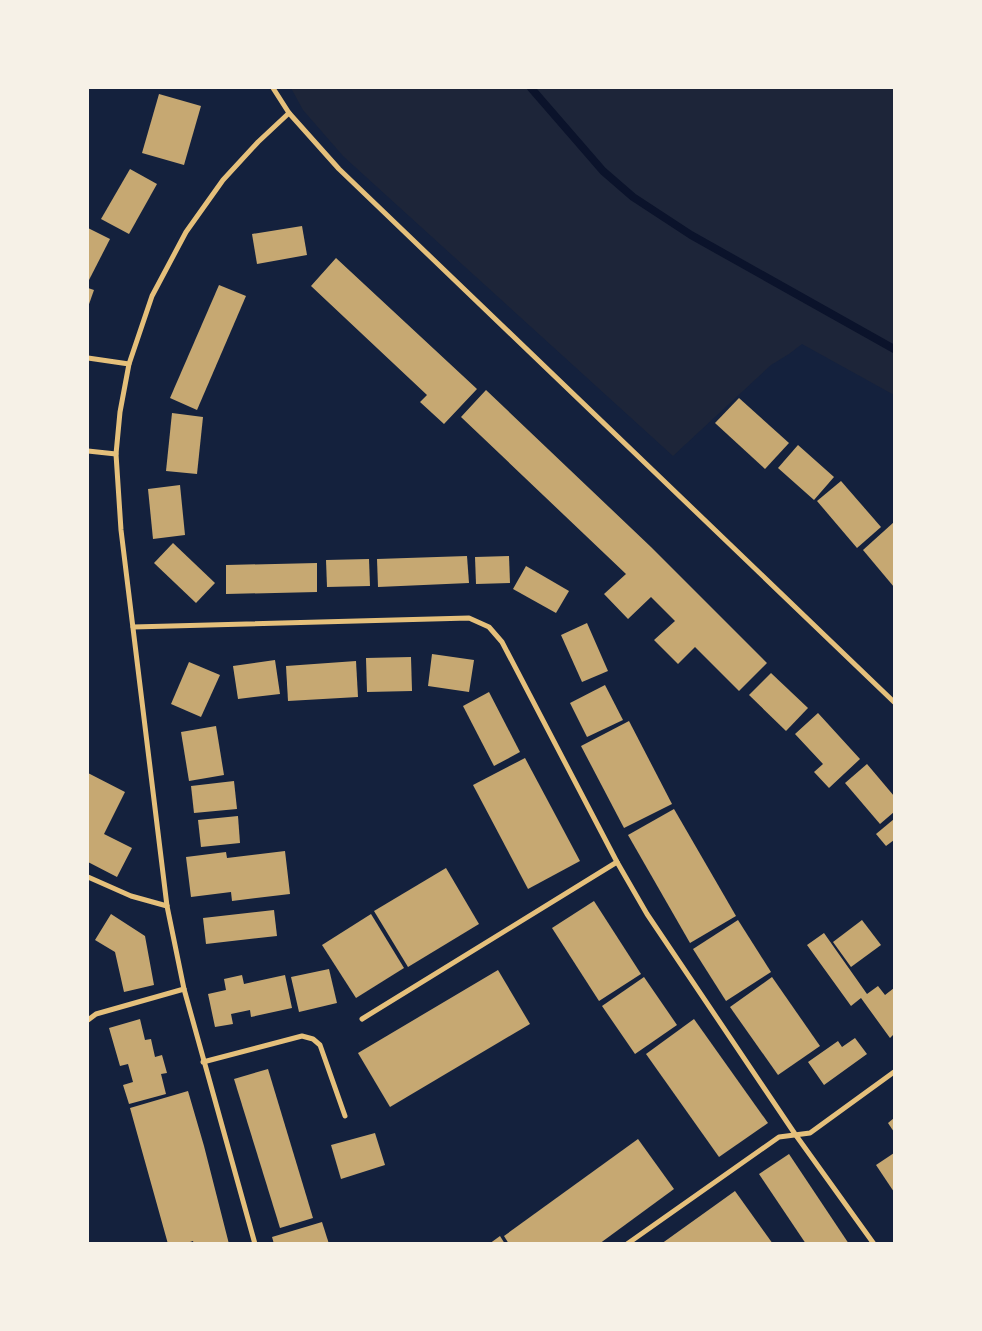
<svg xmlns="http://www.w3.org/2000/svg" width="982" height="1331" viewBox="0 0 982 1331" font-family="Jost,sans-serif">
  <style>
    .green { fill: #1d2539 }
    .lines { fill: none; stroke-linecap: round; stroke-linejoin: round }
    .stream { stroke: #0b132b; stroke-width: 8 }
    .building { fill: #c6a872 }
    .minor { stroke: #e5c07b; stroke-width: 5 }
  </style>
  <rect width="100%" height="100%" fill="#14213d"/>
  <path class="green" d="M291,88H894V395L802,344L789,354L771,365L673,456L343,156L303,110Z"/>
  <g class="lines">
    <path class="stream" d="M531,88L603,171L633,197L691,235L894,349"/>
  </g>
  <g class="building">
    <path d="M159,94L201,106L184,165L142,153Z"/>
    <path d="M130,169L157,184L129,234L101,219Z"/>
    <path d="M302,226L307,255L257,264L252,234Z"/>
    <path d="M88,228L110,239L89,280L88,279Z"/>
    <path d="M336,258L477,389L444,424L420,402L427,395L311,286Z"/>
    <path d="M219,285L246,296L197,410L170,398Z"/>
    <path d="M88,288L94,290L88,307Z"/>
    <path d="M486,390L651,547L767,663L739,691L695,647L678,664L654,640L675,621L651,597L628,619L604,594L626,574L461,417Z"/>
    <path d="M739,398L789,443L765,469L715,423Z"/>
    <path d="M172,413L203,417L197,474L166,471Z"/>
    <path d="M798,445L834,477L814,500L778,468Z"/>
    <path d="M841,481L881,527L857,548L817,501Z"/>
    <path d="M180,485L185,535L153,539L148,489Z"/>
    <path d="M894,522V587L863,550Z"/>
    <path d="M173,543L215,583L196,603L154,563Z"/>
    <path d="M467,556L469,583L378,587L377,559Z"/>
    <path d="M509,556L510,583L476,584L475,557Z"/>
    <path d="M369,559L370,586L327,587L326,560Z"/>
    <path d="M317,563V592L226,594V565Z"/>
    <path d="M526,566L569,591L556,613L513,589Z"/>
    <path d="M587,623L608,671L582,682L561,635Z"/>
    <path d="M432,654L474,660L469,692L428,686Z"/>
    <path d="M411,657L412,691L367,692L366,658Z"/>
    <path d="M275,660L280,694L238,699L233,666Z"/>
    <path d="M356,661L358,697L288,701L286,666Z"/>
    <path d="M189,662L220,675L201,717L171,704Z"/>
    <path d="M771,673L808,708L786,731L749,695Z"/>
    <path d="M605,685L623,720L587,737L570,703Z"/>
    <path d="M489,692L520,752L494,766L463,706Z"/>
    <path d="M818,713L860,759L829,788L814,772L823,764L795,734Z"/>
    <path d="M629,721L672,804L624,828L581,746Z"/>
    <path d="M216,726L224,775L189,781L181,732Z"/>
    <path d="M525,758L580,861L528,889L473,785Z"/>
    <path d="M867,764L894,796V812L880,824L845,783Z"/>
    <path d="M88,773L125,792L104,834L132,848L117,877L88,862Z"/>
    <path d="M234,781L237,809L194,813L191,786Z"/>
    <path d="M674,809L736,916L690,943L628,835Z"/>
    <path d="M238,816L240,843L201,847L198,820Z"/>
    <path d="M894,819V840L886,846L876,834Z"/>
    <path d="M285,851L290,894L232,901L231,892L191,897L186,857L226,852L227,858Z"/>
    <path d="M446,868L479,924L408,967L374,911Z"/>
    <path d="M594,901L641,974L599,1001L552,928Z"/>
    <path d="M274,910L277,936L206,944L203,918Z"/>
    <path d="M111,914L145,936L154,985L124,992L115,952L95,940Z"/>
    <path d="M371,914L404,968L356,998L322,945Z"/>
    <path d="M738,920L771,972L726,1001L693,949Z"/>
    <path d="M862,920L881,945L851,967L833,942Z"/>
    <path d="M824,933L867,994L878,986L885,995L894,988V1034L890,1038L861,998L851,1006L807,945Z"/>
    <path d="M329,969L337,1003L299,1012L291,977Z"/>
    <path d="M498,970L530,1024L390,1107L358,1053Z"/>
    <path d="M242,975L244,984L285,975L292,1008L251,1017L250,1010L231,1014L233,1024L215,1027L208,994L226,990L224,979Z"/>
    <path d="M644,977L677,1025L635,1054L602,1006Z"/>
    <path d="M772,977L820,1046L778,1075L730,1007Z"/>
    <path d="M140,1019L145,1040L151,1039L155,1057L162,1055L167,1073L161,1074L166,1094L129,1104L123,1085L133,1082L128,1064L120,1066L109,1028Z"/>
    <path d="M694,1019L768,1123L719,1157L646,1054Z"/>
    <path d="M855,1038L867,1054L824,1085L808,1062L838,1041L842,1047Z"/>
    <path d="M268,1069L313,1218L280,1228L234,1079Z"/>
    <path d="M188,1091L204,1146L229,1244H194L193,1241L184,1244H168L130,1108Z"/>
    <path d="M894,1118V1132L888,1123Z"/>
    <path d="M375,1133L385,1165L341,1179L331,1145Z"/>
    <path d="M638,1139L674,1189L599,1244H509L504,1236Z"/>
    <path d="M894,1153V1192L876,1165Z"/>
    <path d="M789,1154L849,1244H806L759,1174Z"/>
    <path d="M735,1191L773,1244H661Z"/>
    <path d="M322,1222L329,1244H274L272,1237Z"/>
    <path d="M500,1236L505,1244H489Z"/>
  </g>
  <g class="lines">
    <g class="minor">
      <path d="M273,88L289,113L339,169L894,702"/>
      <path d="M88,358L129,364"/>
      <path d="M88,451L116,454"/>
      <path d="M133,627L469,618L489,627L502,642L617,862L647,914L795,1134L874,1244"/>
      <path d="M88,877L131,896L167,906"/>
      <path d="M362,1019L617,862"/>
      <path d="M88,1020L96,1014L184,989"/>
      <path d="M203,1062L302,1036L313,1039L320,1045L345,1116"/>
      <path d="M255,1244L184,989L167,906L121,530L116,454L120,412L129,364L152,296L186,232L223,180L258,142L289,113"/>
      <path d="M627,1244L779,1137L810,1133L894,1072"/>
    </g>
  </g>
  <rect width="982" height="1331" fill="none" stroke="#f6f1e7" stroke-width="178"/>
</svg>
